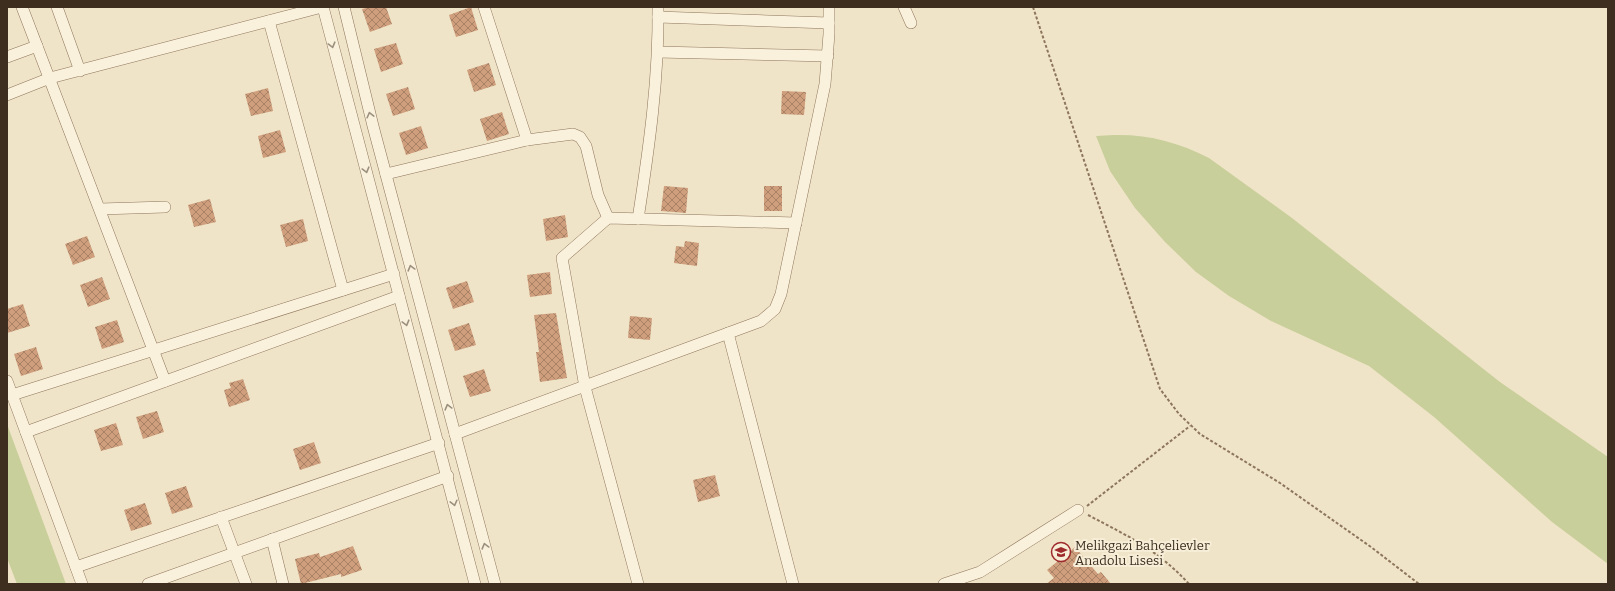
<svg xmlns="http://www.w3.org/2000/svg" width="1615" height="591" viewBox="0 0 1615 591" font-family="Bitter,serif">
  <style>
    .green { fill: #c9cf9b }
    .building { fill: url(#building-cross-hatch) }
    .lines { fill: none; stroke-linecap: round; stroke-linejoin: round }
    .street-casing { stroke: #8d765c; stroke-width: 12 }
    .path { stroke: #8d765c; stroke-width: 2; stroke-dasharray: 3 2; stroke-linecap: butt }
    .street { stroke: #faf1dc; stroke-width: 11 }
    .oneway { stroke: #9c907e }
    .labels { text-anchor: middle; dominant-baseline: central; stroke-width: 4; stroke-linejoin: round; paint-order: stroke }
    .poi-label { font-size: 13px; fill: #3d2e20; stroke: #f7eed8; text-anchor: start }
  </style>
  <defs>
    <pattern id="building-cross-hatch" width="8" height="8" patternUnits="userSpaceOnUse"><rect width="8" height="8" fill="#cf9f7d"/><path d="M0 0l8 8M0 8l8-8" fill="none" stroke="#a98266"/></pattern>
  </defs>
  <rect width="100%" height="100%" fill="#f0e4c8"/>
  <g class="green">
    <path d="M1113,135C1148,134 1178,142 1209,158L1292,218L1500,382L1608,457V564L1552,522L1434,417L1369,366L1271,321L1229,296L1196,272L1165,242L1135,208L1110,171L1096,136Z"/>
    <path d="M7,424L66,584H17L7,558Z"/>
  </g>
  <g class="building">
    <path d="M370,7H386L392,24L370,32L362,9Z"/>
    <path d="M471,7L478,30L456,37L449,15Z"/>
    <path d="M396,43L403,64L381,72L374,49Z"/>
    <path d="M489,63L496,85L474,92L467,70Z"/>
    <path d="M408,87L415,109L393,116L386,94Z"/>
    <path d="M268,88L273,111L251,116L245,94Z"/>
    <path d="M782,91L806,92L804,115L781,114Z"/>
    <path d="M502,112L509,134L487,141L480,119Z"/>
    <path d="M421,126L428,148L406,155L399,133Z"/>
    <path d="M280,130L286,152L263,158L258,136Z"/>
    <path d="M664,186L688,188L686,213L661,211Z"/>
    <rect x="764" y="186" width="18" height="25"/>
    <path d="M210,199L216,222L194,227L188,205Z"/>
    <path d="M565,215L568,237L546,241L543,219Z"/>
    <path d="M303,219L308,241L286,247L280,225Z"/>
    <path d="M87,236L95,257L73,265L65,244Z"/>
    <path d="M685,241L699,243L697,266L674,263L676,246L684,247Z"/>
    <path d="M550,272L552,294L530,297L527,275Z"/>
    <path d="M102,277L110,299L88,307L80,285Z"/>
    <path d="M467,281L474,302L453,309L446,288Z"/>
    <path d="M23,304L30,326L7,333V309Z"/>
    <path d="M556,313L567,378L540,382L536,352H539L534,315Z"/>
    <path d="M630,316L652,318L650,340L628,338Z"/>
    <path d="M117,320L124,342L102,349L95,327Z"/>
    <path d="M469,323L476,345L455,351L448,330Z"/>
    <path d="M36,347L43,369L21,376L14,354Z"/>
    <path d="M484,369L491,391L470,397L463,376Z"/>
    <path d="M243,379L250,400L229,407L224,390L231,388L229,383Z"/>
    <path d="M157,411L164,432L143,439L136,417Z"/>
    <path d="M116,423L123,445L101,451L94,430Z"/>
    <path d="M314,442L321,463L300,470L293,449Z"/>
    <path d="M715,475L720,496L698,502L693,480Z"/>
    <path d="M186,486L193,507L172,514L165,493Z"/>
    <path d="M145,503L152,524L131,531L124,510Z"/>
    <path d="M353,546L362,570L341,577V574L301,584L295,559L319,553L320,557Z"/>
    <path d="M1075,547L1098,574L1101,572L1111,584H1046L1054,578L1047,570Z"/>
  </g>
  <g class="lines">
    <g class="street-casing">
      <g id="street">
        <path d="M22,7L165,381"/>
        <path d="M57,7L80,71"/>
        <path d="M323,7L475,584"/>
        <path d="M344,7L373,126L495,584"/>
        <path d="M484,7L527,140"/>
        <path d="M904,7L911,23"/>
        <path d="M658,17L829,23"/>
        <path d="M269,21L343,290"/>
        <path d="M658,52L828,56"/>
        <path d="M7,57L37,46"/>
        <path d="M7,95L50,78L322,7"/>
        <path d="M386,174L527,140L573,134L580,137L586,146L598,195L608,218"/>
        <path d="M100,209L165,207"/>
        <path d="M638,219C649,148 659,78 658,7"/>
        <path d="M728,333L793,584"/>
        <path d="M7,381L82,584"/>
        <path d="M12,395L394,274"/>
        <path d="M26,432L399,296"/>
        <path d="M455,434L761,321L775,309L781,294L825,84L829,34V7"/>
        <path d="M221,517L246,584"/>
        <path d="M272,539L283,584"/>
        <path d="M76,567L439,443"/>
        <path d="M148,584L448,476"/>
        <path d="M638,584L585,387L562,258L608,218L796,223"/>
        <path d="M944,584L980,572L1078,510"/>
      </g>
    </g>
    <g class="path">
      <path d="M1033,7L1160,389L1179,414L1200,434L1280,483L1371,547L1419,584"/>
      <path d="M1087,506L1190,426"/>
      <path d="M1088,515C1128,536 1158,550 1189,584"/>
    </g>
    <use href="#street" class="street"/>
  </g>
  <defs><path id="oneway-chevron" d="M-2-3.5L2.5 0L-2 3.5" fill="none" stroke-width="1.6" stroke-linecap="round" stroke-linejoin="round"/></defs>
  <g class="oneway">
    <use href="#oneway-chevron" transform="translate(332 45) rotate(75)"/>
    <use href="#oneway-chevron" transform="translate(370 115) rotate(-104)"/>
    <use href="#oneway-chevron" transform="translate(366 170) rotate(75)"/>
    <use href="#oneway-chevron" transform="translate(411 268) rotate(-105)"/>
    <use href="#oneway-chevron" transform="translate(406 323) rotate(75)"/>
    <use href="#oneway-chevron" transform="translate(448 407) rotate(-105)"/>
    <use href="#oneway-chevron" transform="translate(454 503) rotate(76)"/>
    <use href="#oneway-chevron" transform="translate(485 546) rotate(-105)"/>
  </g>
  <defs>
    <g id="school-ring" transform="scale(1)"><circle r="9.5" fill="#f7eed8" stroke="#9e2a2b" stroke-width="1.5"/><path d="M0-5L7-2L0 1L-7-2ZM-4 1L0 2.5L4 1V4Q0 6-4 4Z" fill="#9e2a2b"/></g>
  </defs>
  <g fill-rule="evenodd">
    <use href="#school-ring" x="1061" y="552"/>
  </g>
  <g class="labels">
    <g class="poi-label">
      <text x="1075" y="545">Melikgazi Bahçelievler<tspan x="1075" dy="15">Anadolu Lisesi</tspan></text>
    </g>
  </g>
  <rect width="1615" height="591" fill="none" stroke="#3d2e20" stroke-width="16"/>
</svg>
